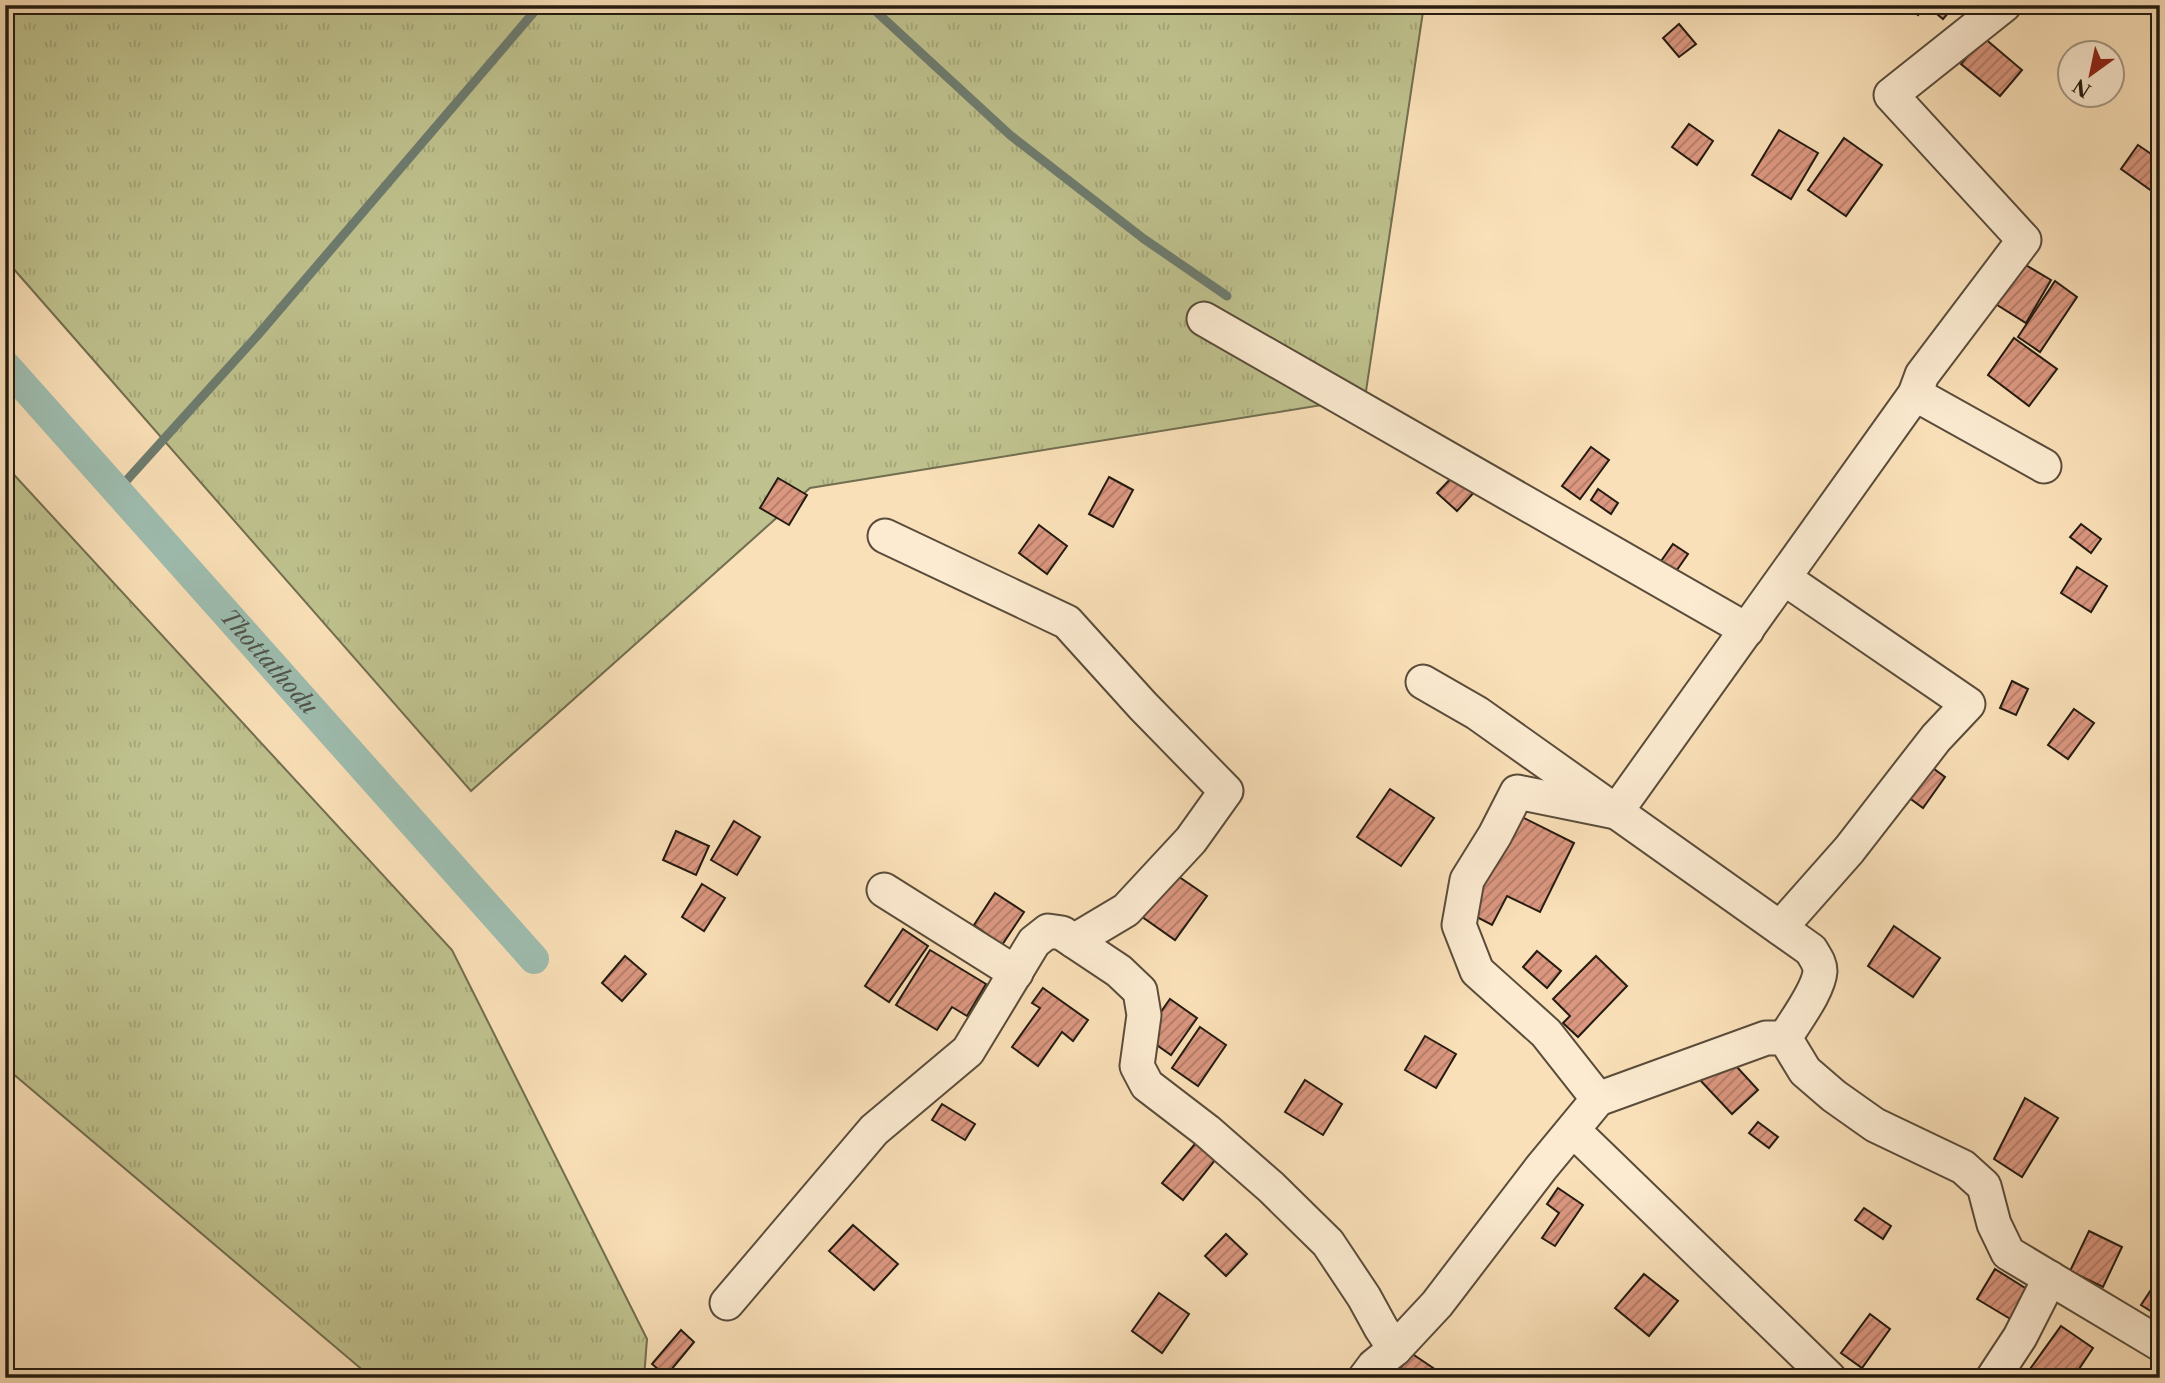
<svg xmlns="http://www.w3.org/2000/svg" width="2165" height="1383" viewBox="0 0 2165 1383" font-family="'Libre Caslon Text',serif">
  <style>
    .grass { fill: url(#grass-tufts); stroke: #726e50; stroke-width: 2 }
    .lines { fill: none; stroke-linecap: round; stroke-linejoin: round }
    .stream { stroke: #6d7c70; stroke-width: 9 }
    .canal { stroke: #9ebdb0; stroke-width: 30 }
    .building { fill: url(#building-hatch); stroke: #241b11; stroke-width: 2 }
    .minor-casing { stroke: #5a4c3b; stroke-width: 37 }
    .minor { stroke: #fcebd1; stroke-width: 33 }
    .labels { text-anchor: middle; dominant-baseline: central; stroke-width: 5; stroke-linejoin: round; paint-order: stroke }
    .water-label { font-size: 23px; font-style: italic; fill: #4f5449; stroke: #fcebd1 }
  </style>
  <defs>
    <pattern id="grass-tufts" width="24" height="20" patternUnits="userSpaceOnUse" patternTransform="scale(1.75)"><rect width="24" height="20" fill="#bfc28e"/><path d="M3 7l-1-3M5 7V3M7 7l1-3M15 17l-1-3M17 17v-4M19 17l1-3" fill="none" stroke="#a4a679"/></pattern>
    <pattern id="building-hatch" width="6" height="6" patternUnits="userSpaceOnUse" patternTransform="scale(1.75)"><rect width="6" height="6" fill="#db9780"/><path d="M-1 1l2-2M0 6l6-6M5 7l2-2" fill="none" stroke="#b17a67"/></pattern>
  </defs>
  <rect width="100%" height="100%" fill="#fae0b8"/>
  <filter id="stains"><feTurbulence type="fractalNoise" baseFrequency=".00286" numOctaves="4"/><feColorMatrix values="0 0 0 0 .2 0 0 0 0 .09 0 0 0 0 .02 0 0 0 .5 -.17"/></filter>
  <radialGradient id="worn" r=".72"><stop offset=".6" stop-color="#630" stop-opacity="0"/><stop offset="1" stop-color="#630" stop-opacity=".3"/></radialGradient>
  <g class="grass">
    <path d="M5,5H1424L1365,398L810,488L471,791L5,259Z"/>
    <path d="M5,465L452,950L647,1339L644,1378H372L5,1067Z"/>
  </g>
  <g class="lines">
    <g class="stream">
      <path d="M869,5L1010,135L1144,239L1227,296"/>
      <path d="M117,491L257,336L540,5"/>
    </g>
    <path class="canal" id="s1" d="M5,365L534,959"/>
  </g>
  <g class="building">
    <path d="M1906,5H1953L1954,6L1943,19L1926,5L1918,15Z"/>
    <path d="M1679,24L1696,44L1679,57L1663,38Z"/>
    <path d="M1983,37L2022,70L2000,96L1961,64Z"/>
    <path d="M1689,124L1713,141L1697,165L1672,147Z"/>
    <path d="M1779,130L1818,153L1791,199L1752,175Z"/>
    <path d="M1844,138L1882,165L1846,216L1808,190Z"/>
    <path d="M2138,145L2160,160V188L2156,194L2121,169Z"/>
    <path d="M2019,261L2051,280L2026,323L1994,303Z"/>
    <path d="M2055,281L2077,297L2040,352L2018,337Z"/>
    <path d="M2014,338L2057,369L2029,406L1988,375Z"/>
    <path d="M1591,447L1609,460L1580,499L1562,486Z"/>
    <path d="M1458,471L1477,489L1457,511L1437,493Z"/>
    <path d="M1109,477L1133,490L1113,527L1089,514Z"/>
    <path d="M778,478L807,495L789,525L760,508Z"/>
    <path d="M1598,489L1618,503L1611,514L1591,500Z"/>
    <path d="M2081,524L2101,539L2091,553L2070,537Z"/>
    <path d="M1039,525L1067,546L1047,574L1019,553Z"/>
    <path d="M1673,544L1688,554L1672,577L1657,567Z"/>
    <path d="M2077,567L2107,586L2091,612L2061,593Z"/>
    <path d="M2012,681L2028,689L2016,715L2000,708Z"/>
    <path d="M2074,709L2094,723L2068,759L2048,745Z"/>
    <path d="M1926,763L1945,777L1923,808L1904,794Z"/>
    <path d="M1390,789L1434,818L1401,866L1357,837Z"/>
    <path d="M1514,813L1574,843L1540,912L1507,896L1492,925L1473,915L1481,898L1474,895Z"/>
    <path d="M734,821L760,837L737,875L711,860Z"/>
    <path d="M676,831L709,846L696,875L663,860Z"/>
    <path d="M1169,870L1207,896L1175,940L1138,914Z"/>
    <path d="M702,884L725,898L704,931L682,917Z"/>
    <path d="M995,893L1024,912L1002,945L974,925Z"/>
    <path d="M1894,926L1940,958L1913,997L1868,966Z"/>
    <path d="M903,929L928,946L889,1002L865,986Z"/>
    <path d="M930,950L986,984L967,1016L952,1007L937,1030L896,1005Z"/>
    <path d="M1537,951L1561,971L1547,988L1523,967Z"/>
    <path d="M625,956L646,974L622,1001L602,983Z"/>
    <path d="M1596,956L1627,986L1578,1037L1563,1023L1570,1016L1553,999Z"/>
    <path d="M1043,988L1088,1020L1073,1041L1062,1032L1038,1066L1012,1047L1040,1008L1032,1003Z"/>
    <path d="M1170,999L1197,1018L1171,1055L1144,1036Z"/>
    <path d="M1200,1027L1226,1045L1198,1086L1172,1068Z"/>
    <path d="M1425,1036L1456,1054L1436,1088L1405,1070Z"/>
    <path d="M1725,1054L1758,1090L1732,1114L1699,1079Z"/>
    <path d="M1305,1080L1342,1104L1323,1135L1285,1112Z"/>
    <path d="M2025,1098L2058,1118L2022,1177L1994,1159Z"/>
    <path d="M942,1104L975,1124L965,1140L932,1120Z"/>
    <path d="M1758,1122L1778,1137L1769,1148L1749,1133Z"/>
    <path d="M1200,1138L1220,1154L1183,1200L1162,1183Z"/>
    <path d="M1558,1188L1583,1205L1555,1246L1542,1238L1559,1213L1547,1204Z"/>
    <path d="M1864,1208L1891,1226L1883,1239L1855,1220Z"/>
    <path d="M853,1225L898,1264L874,1290L829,1251Z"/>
    <path d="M2089,1231L2122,1247L2103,1287L2070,1271Z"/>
    <path d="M1226,1234L1247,1254L1226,1276L1205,1256Z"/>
    <path d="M1995,1269L2030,1291L2012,1320L1977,1299Z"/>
    <path d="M1644,1274L1678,1301L1649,1336L1615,1308Z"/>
    <path d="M2160,1276V1317L2141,1305Z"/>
    <path d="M1159,1293L1189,1314L1162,1353L1132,1331Z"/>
    <path d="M1870,1314L1890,1329L1862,1368L1841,1353Z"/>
    <path d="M2061,1326L2093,1348L2073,1378H2042L2030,1369Z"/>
    <path d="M681,1330L694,1342L666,1376L652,1364Z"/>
    <path d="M1411,1353L1442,1374L1439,1378H1394Z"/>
  </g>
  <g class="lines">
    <g class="minor-casing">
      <g id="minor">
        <path d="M1204,319L1747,630"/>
        <path d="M1915,394L2044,466"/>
        <path d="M885,536L1067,622L1143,706L1226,791L1191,840L1126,910L1074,941"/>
        <path d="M1423,682L1477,713L1811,950C1815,957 1820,963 1820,971C1819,990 1795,1021 1785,1038"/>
        <path d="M884,890L1016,973"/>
        <path d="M1780,928L1849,850L1936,738L1968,704L1784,578"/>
        <path d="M1598,1099L1546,1033L1477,971L1459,925L1467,880L1495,835L1517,792L1616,812L1915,394L1922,375L2024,240L1891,95L2004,5"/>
        <path d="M1573,1130L1829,1378"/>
        <path d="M727,1303L874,1130L968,1051L1034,942L1048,931L1062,933L1119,971L1140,991L1144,1015L1137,1066L1147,1085L1207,1131L1271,1187L1328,1243L1364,1297L1381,1328L1395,1349L1437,1304L1541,1168L1598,1099L1766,1038H1785L1805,1071L1834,1096L1875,1125L1963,1167L1984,1186L1994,1224L2008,1253L2160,1344"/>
        <path d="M1365,1378L1374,1366L1395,1349"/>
        <path d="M1993,1378L2020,1337L2050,1278"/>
      </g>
    </g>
    <use href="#minor" class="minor"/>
  </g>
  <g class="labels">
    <g class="water-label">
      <text stroke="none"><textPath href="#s1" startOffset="397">Thottathodu</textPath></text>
    </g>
  </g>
  <rect width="2165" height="1383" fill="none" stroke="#fae0b8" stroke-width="28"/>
  <rect x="7" y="7" width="2151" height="1369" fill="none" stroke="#241b11" stroke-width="3.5"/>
  <rect x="14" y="14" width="2137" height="1355" fill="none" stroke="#241b11" stroke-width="2"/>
  <g transform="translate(2091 74) rotate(213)"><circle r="33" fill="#fcebd1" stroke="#a69884" stroke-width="2"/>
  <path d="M0-5L12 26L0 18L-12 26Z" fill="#8f2418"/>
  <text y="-10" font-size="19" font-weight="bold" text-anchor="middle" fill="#241b11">N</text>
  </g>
  <rect width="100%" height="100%" filter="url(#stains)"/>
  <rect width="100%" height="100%" fill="url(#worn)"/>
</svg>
